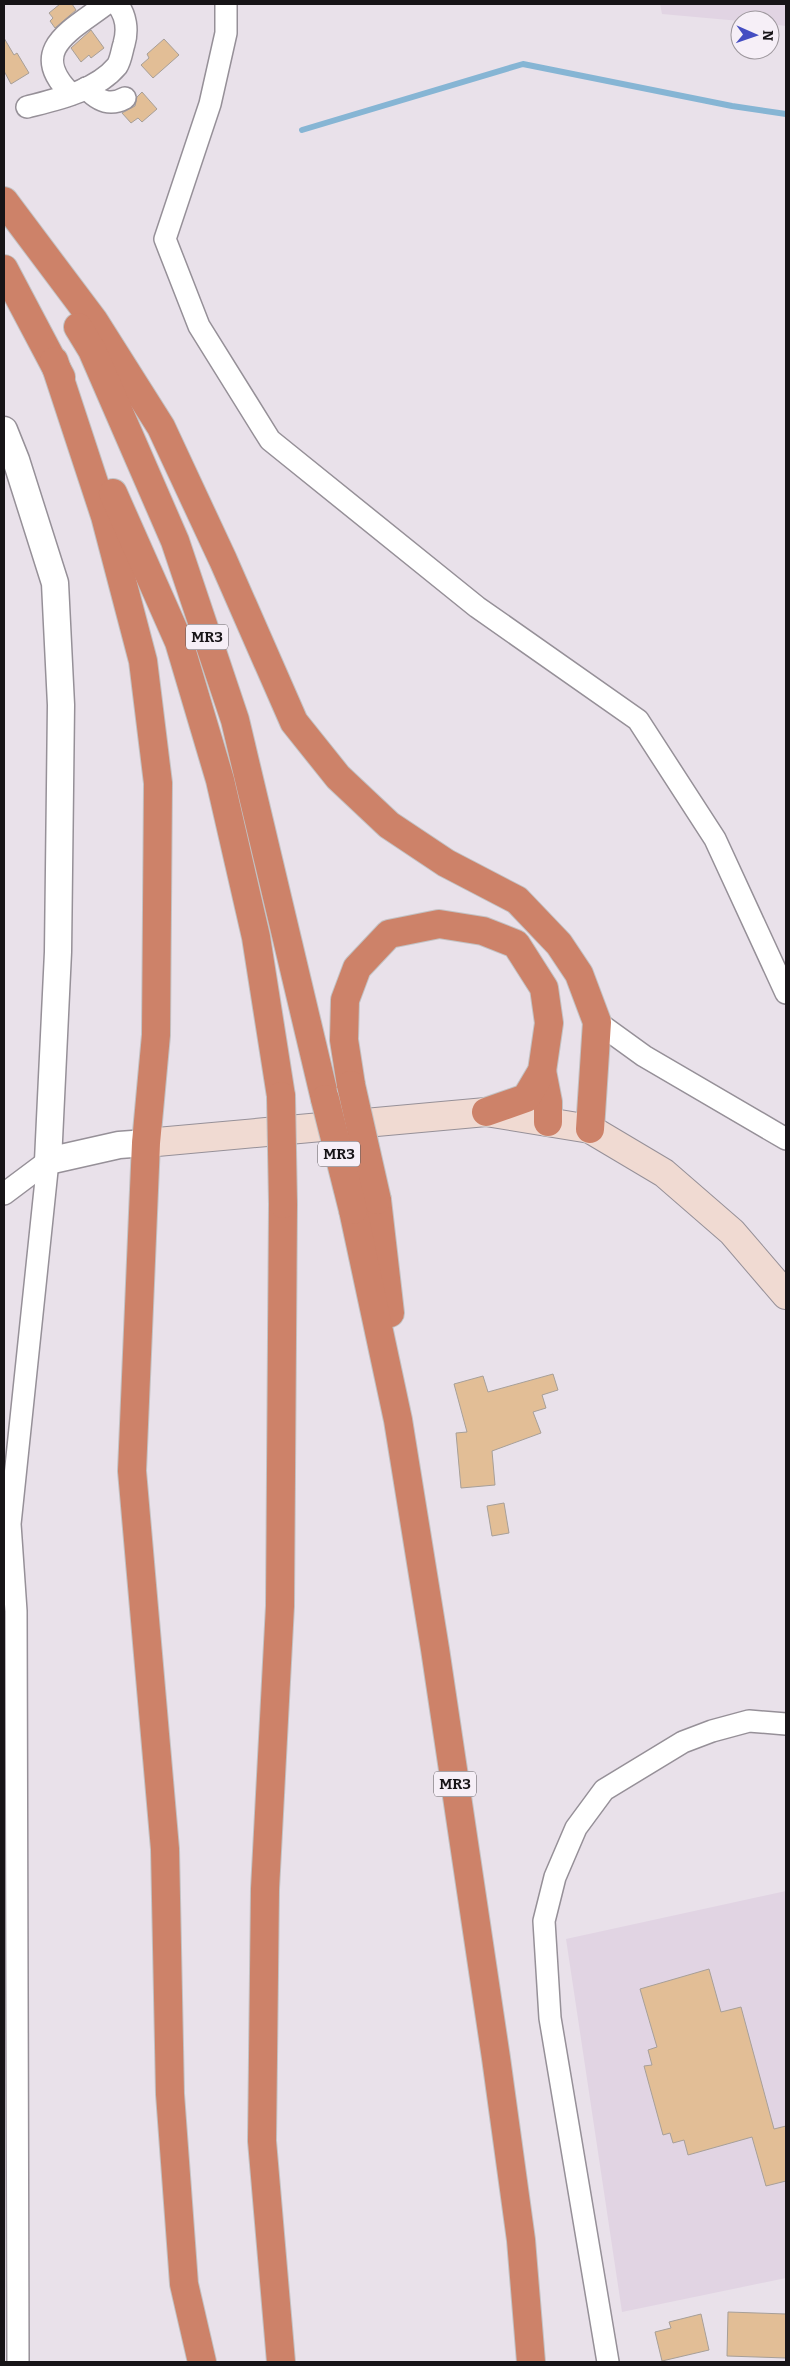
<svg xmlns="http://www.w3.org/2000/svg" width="790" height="2366" viewBox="0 0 790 2366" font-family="Bitter,serif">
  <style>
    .built { fill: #e1d4e3 }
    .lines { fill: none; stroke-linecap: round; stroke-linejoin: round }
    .stream { stroke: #86b5d4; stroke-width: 6 }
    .building { fill: #e2be96; stroke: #a79f98 }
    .minor-casing { stroke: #969098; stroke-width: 24 }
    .tertiary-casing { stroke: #969098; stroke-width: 29 }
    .secondary-casing { stroke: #969098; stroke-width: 30 }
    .motorway-casing { stroke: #c3c2c3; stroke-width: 30 }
    .minor { stroke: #fff; stroke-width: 21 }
    .tertiary { stroke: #fff; stroke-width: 26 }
    .secondary { stroke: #f0dad2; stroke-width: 28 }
    .motorway { stroke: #cd8269; stroke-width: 28 }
    .motorway-bridge-casing { stroke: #c3c2c3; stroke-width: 30; stroke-linecap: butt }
    .motorway-bridge { stroke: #cd8269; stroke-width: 28 }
    .labels { text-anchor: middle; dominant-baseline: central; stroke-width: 4; stroke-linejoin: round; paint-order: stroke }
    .shield { fill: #f6eff7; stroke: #5a565a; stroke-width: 1 }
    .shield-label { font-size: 15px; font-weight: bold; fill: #171417 }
  </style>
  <rect width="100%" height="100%" fill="#e9e1ea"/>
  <g class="built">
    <path d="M660,4H786V26L770,24V20L740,21L662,14Z"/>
    <path d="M786,1891V2278L622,2312L566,1939Z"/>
  </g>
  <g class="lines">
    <path class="stream" d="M302,130L523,64L732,106L786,114"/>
  </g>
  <g class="building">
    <path d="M60,4H72L76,10L55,28L50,21L53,18L49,13Z"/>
    <path d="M91,30L104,48L91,58L89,55L81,62L71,48Z"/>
    <path d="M4,38L14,55L17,53L29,73L11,84L4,71Z"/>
    <path d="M164,39L179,55L153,78L141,65L149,58L147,54Z"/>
    <path d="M142,92L157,109L142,122L138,118L131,123L122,113L135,106L137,97Z"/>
    <path d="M553,1374L558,1390L542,1395L546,1408L533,1412L541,1433L492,1451L495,1485L461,1488L456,1433L467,1432L454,1384L483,1376L488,1392Z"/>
    <path d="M504,1503L509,1533L492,1536L487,1506Z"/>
    <path d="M709,1969L721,2012L741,2007L774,2129L786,2126V2181L766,2186L752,2137L688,2155L684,2140L673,2143L670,2133L663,2135L644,2066L652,2065L648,2050L657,2047L640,1989Z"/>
    <path d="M728,2312L786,2314V2358L727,2356Z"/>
    <path d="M701,2314L709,2350L662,2361L655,2332L671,2328L669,2322Z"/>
  </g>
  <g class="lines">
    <g class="minor-casing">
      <g id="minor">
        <path d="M226,4V33L210,104L165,239L199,326L270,440L477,607L638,720L715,839L786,993"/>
        <path d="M86,88C97,100 109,107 125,98"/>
        <path d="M71,94C26,50 72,30 106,4"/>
        <path d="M27,107C58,99 96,91 117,66C121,60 122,50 124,44C128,30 126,15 117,4"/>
        <path d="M597,1022L644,1056L786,1139"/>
        <path d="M4,1194L48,1161"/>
        <path d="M18,2362L16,1611L10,1524L48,1161"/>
        <path d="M608,2362L550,2018L544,1921L555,1877L576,1828L604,1790L683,1742L712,1731L749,1721L786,1724"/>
      </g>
    </g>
    <g class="tertiary-casing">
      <path id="tertiary" d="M4,430L16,460L55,583L61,705L58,952L48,1161L119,1145L146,1143"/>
    </g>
    <g class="secondary-casing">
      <path id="secondary" d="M146,1143L486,1112L590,1129L664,1173L732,1232L786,1295"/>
    </g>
    <g class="motorway-casing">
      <g id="motorway">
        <path d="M4,201L94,321L161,427L223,560L294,722L338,777L389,825L446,863L517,900L559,944L579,974L597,1022L590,1129"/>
        <path d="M4,269L61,377"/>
        <path d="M78,327L92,350L175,541L235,720L325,1099"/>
        <path d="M54,361L105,516L143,661L158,783L156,1035L146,1143L132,1471L165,1849L170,2094L184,2284L202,2362"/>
        <path d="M113,493L179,642L220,780L256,937L281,1096"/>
        <path d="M542,1071L548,1102V1122"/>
        <path d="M351,1085L344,1040L345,1000L357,968L389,934L439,924L483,931L516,944L544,988L549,1023L542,1071L526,1098L486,1112"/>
        <path d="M377,1200L390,1313"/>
        <path d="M353,1210L398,1420L435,1649L496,2058L521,2240L531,2362"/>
        <path d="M281,2362L262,2141L265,1889L280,1606L283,1204"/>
      </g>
    </g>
    <use href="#minor" class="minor"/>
    <use href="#tertiary" class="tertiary"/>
    <use href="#secondary" class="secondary"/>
    <use href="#motorway" class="motorway"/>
    <g class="motorway-bridge-casing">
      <g id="motorway-bridge">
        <path d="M351,1085L377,1200"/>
        <path d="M281,1096L283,1204"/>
        <path d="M325,1099L353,1210"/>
      </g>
    </g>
    <use href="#motorway-bridge" class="motorway-bridge"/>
  </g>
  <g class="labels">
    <g class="shield">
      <rect x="186" y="624.5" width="42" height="25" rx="4"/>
      <rect x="318" y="1141.5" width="42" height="25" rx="4"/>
      <rect x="434" y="1771.5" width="42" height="25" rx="4"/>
    </g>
    <g class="shield-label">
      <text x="207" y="637">MR3</text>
      <text x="339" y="1154">MR3</text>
      <text x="455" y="1784">MR3</text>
    </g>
  </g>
  <rect width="790" height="2366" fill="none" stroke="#171417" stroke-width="10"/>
  <g transform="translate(755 35) rotate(92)"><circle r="24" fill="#f6eff7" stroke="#9d979d"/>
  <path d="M0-4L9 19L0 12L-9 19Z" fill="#444dc2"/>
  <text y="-8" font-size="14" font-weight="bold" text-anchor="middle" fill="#171417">N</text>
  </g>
</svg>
